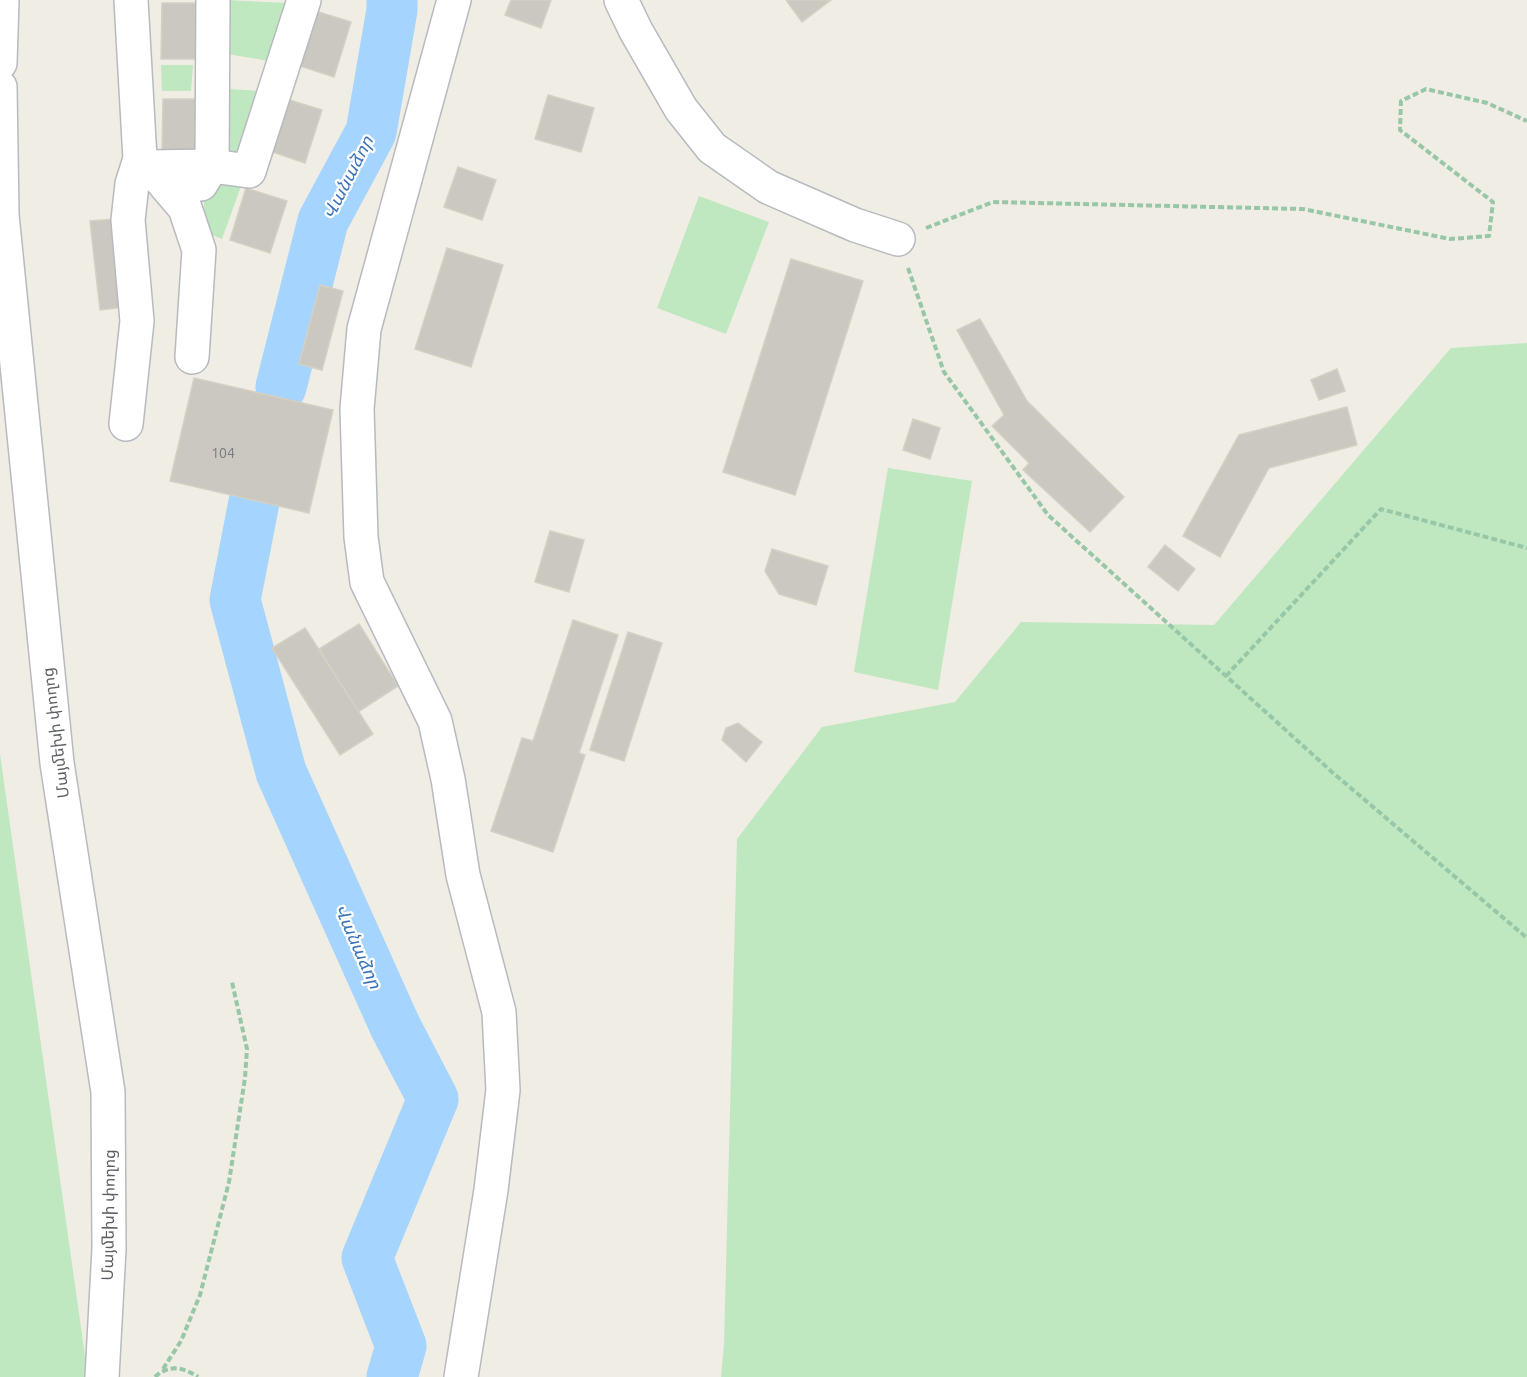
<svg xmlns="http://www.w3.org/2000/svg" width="1527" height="1377" viewBox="0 0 1527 1377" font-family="Ubuntu,'Noto Sans Armenian',sans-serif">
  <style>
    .green { fill: #bfe8c1 }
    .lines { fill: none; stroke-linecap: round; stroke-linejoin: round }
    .river { stroke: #a5d4ff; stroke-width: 51 }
    .building { fill: #cbc8c1; stroke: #d5d0c2; stroke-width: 1.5 }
    .minor-casing { stroke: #b7babf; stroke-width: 36 }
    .path { stroke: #97c7a7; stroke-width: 4; stroke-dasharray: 6 3; stroke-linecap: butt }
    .minor { stroke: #fff; stroke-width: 33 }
    .labels { text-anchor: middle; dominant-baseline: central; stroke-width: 4.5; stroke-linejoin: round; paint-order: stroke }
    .number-label { font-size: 14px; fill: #787a7d }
    .street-label { font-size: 16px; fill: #5c6066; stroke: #fff }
    .water-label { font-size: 18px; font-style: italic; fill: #3a73b8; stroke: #fff }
  </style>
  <rect width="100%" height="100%" fill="#f0ede4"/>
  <g class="green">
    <path d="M226,0L287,3L270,61L227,54Z"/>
    <path d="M161,65H193L191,91H162Z"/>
    <path d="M229,89L260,91L242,156L224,157Z"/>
    <path d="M234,183L241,186L222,239L212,235C200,206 197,188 234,183Z"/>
    <path d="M699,196L769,222L726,334L657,308Z"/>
    <path d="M1527,343V1377H721L724,1344L737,839L822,727L955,702L1021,622L1214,625L1451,348Z"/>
    <path d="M888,468L972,481L938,690L854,672Z"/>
    <path d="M0,754L88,1377H0Z"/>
  </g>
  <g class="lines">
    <g class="river">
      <path d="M281,387L323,221L371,132L392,10V0"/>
      <path d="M254,502L235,600L281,772L395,1026L433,1099L367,1258L401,1346L392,1377"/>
    </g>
  </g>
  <g class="building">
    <path d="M511,0H551L541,28L505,15Z"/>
    <path d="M786,0H831L802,22Z"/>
    <path d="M162,3H205V59H161Z"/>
    <path d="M309,9L351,22L334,77L291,63Z"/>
    <path d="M548,95L594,108L581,152L535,139Z"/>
    <path d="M280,97L322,110L305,163L264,149Z"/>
    <path d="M163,99H203V152H162Z"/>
    <path d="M458,167L496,180L482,220L444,207Z"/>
    <path d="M246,188L287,201L270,253L230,240Z"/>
    <path d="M116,219L125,307L100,310L90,221Z"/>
    <path d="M447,248L503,265L471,367L415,349Z"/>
    <path d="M791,259L863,281L795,495L723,472Z"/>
    <path d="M320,285L343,291L322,370L299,364Z"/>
    <path d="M980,319L1027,401L1124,497L1090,532L1023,470L1029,463L992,426L1004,415L957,330Z"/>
    <path d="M1337,369L1345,391L1319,400L1311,380Z"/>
    <path d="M194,378L333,410L309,513L170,481Z"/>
    <path d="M1347,407L1357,445L1269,468L1220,557L1183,536L1239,435Z"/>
    <path d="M913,419L940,428L930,459L903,450Z"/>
    <path d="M550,531L584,540L569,592L535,582Z"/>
    <path d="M1165,545L1195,569L1178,591L1148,567Z"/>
    <path d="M772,549L828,566L816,605L779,594L765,571Z"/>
    <path d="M573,620L618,635L579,753L585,755L553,852L491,831L522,738L533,741Z"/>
    <path d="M359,624L398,686L358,712L319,649Z"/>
    <path d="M305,628L373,734L340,755L272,648Z"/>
    <path d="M628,632L662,643L624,761L590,750Z"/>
    <path d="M738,723L762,742L746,762L722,740L726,728Z"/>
  </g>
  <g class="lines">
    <g class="minor-casing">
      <g id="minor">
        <path d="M131,0L140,159L150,167L185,208L199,250L192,357"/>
        <path d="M454,0L364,329L357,409L361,537L367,582L435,721L448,779L463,875L499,1012L503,1090L491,1190L461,1377"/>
        <path d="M621,0L636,31L681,109L712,148L768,187L855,225L898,239"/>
        <path d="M0,63L2,0"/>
        <path d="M0,87L2,215L57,763L108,1092L109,1249L102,1377"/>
        <path d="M150,167L212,166L249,171L304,0"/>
        <path d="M201,184L212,166L213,0"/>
        <path d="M126,424L137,321L128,220L132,184L140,159"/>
      </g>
    </g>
    <g class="path">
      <path d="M926,228L993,202L1303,209L1450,239L1489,236L1493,202L1400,130L1401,101L1426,89L1487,103L1527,121"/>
      <path d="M908,268L944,372L1048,515L1332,772L1527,938"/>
      <path d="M1226,676L1381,509L1527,548"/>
      <path d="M163,1369L181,1341L200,1295L229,1182L245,1078L247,1049L232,982"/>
      <path d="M155,1377C169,1364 183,1367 198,1377"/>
    </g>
    <use href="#minor" class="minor"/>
  </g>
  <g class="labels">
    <g class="number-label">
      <text x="223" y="453">104</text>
    </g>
    <g class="street-label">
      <text transform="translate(55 733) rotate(-97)">Մայմեխի փողոց</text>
      <text transform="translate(108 1215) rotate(-89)">Մայմեխի փողոց</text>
    </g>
    <g class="water-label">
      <text transform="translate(347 177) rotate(-63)">Վանաձոր</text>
      <text transform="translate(359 946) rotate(66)">Վանաձոր</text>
    </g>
  </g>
</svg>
